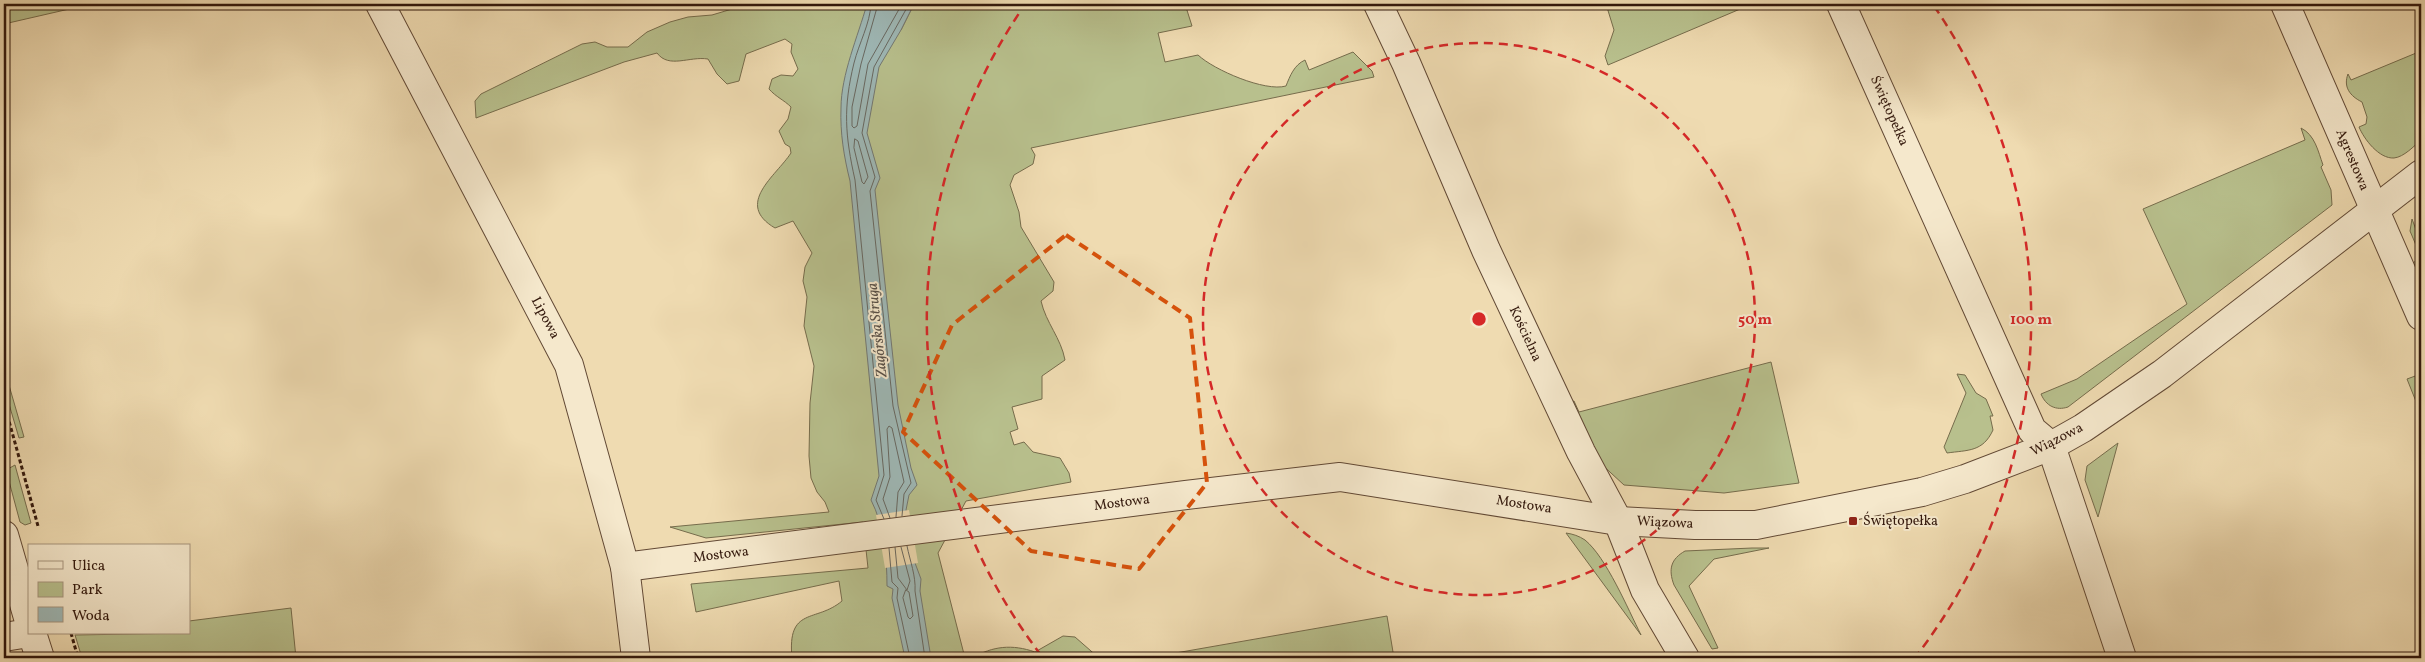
<svg xmlns="http://www.w3.org/2000/svg" width="2425" height="662" viewBox="0 0 2425 662" font-family="Vollkorn,serif">
  <style>
    .green { fill: #b8c08d; stroke: #766c4c }
    .water { fill: #9eb8b6; stroke: #737872 }
    .pier { fill: #efdbb1 }
    .lines { fill: none; stroke-linecap: round; stroke-linejoin: round }
    .shore { stroke: #686861; stroke-width: 1 }
    .minor-casing { stroke: #624935; stroke-width: 30 }
    .tertiary-casing { stroke: #624935; stroke-width: 30 }
    .path { stroke: #33180c; stroke-width: 3; stroke-dasharray: 4 2.5; stroke-linecap: butt }
    .minor { stroke: #f5e8cc; stroke-width: 28 }
    .tertiary { stroke: #f5e8cc; stroke-width: 28 }
    .marked { fill: none; stroke: #d6520c; stroke-width: 4; stroke-dasharray: 10 6; stroke-linejoin: round }
    .ring { fill: none; stroke: #d62828; stroke-width: 2.5; stroke-dasharray: 9 6 }
    .poi-dot { fill: #8f2418; stroke: #f5e8cc; stroke-width: 2 }
    .labels { text-anchor: middle; dominant-baseline: central; stroke-width: 4; stroke-linejoin: round; paint-order: stroke }
    .street-label { font-size: 14px; fill: #33180c; stroke: #f5e8cc }
    .poi-label { font-size: 14px; fill: #33180c; stroke: #f5e8cc; text-anchor: start }
    .water-label { font-size: 15px; font-style: italic; fill: #585048; stroke: #f5e8cc }
    .centre { fill: #d62828; stroke: #f5e8cc; stroke-width: 2.5 }
    .ring-label { font-size: 15px; text-anchor: middle; font-weight: bold; fill: #d62828; stroke: #f5e8cc; stroke-width: 4; stroke-linejoin: round; paint-order: stroke }
  </style>
  <rect width="100%" height="100%" fill="#efdbb1"/>
  <filter id="stains"><feTurbulence type="fractalNoise" baseFrequency=".004" numOctaves="4"/><feColorMatrix values="0 0 0 0 .2 0 0 0 0 .09 0 0 0 0 .02 0 0 0 .5 -.17"/></filter>
  <radialGradient id="worn" r=".72"><stop offset=".6" stop-color="#630" stop-opacity="0"/><stop offset="1" stop-color="#630" stop-opacity=".3"/></radialGradient>
  <g class="green">
    <path d="M4,4H91L4,24Z"/>
    <path d="M740,4H896L901,30L914,4H1185L1192,26L1158,33L1165,62L1198,55C1214,70 1265,92 1286,86C1290,76 1294,65 1305,60L1309,70L1353,52L1372,71L1374,77L1031,148L1035,155L1033,164L1014,175L1010,185L1019,212L1021,227L1054,282L1053,291L1041,301C1046,323 1061,338 1065,360L1042,376V399L1012,407L1018,429L1010,432L1014,445L1024,442L1033,452L1060,458L1069,473L1071,482L966,501L938,553L965,658H792C787,606 816,623 842,601L839,581L696,612L691,584L868,568L863,522L706,538L670,527L829,512L825,502L817,492L811,478L809,456L810,403L814,366L804,326L807,297L803,281L805,267L812,253L793,221L775,228C734,204 776,176 791,153L790,147L785,144L779,131L788,119L791,107C784,100 776,97 769,89L772,79L781,75L793,76L798,69L791,52L792,44L785,39L746,54L739,81L727,84L717,74L708,59C689,56 669,69 657,53L624,62L476,118L475,101L481,94L582,44L595,42L607,47H628L647,32L670,22L688,17L712,15L732,9Z"/>
    <path d="M1606,4H1752L1608,65L1605,56L1614,30Z"/>
    <path d="M2421,51V140C2414,146 2404,157 2394,158C2379,159 2364,139 2359,127L2366,124L2367,117L2362,102C2350,96 2343,87 2348,74L2351,80Z"/>
    <path d="M2301,128C2315,135 2318,151 2323,165L2321,167L2331,190L2332,205L2068,407C2056,411 2046,406 2041,394L2077,379L2187,304L2143,209L2305,140Z"/>
    <path d="M2412,219L2421,243V288L2413,263L2421,257L2410,231Z"/>
    <path d="M1771,362L1799,483L1724,493L1624,485L1598,461L1565,405L1574,401L1579,412Z"/>
    <path d="M4,368L24,437L19,438L4,387Z"/>
    <path d="M1957,374L1965,375L1976,393L1986,399L1993,416H1990L1993,430C1983,452 1968,450 1947,453L1944,447L1966,393Z"/>
    <path d="M2418,375H2421V414L2407,379Z"/>
    <path d="M2118,443L2098,517L2085,480L2087,466Z"/>
    <path d="M15,465L31,523L25,525L20,522L6,470Z"/>
    <path d="M1566,533C1573,534 1579,536 1585,540C1606,557 1628,609 1641,635Z"/>
    <path d="M1752,548H1769L1714,559L1689,586L1718,648L1712,649L1674,585C1668,569 1671,559 1685,551Z"/>
    <path d="M291,608L296,658H82L75,635L189,633V621Z"/>
    <path d="M1387,616L1394,658H1147Z"/>
    <path d="M1063,636L1075,637L1099,658H972C993,646 1012,644 1035,652Z"/>
  </g>
  <path class="water" d="M867,4H914L901,30L879,67L867,133L880,178L875,190L898,405L911,468L917,485L909,495L906,510L915,563L921,579L920,591L931,658H905L892,598L893,589L887,586C887,558 884,525 871,500L879,476L850,181C844,157 840,133 841,108C841,75 858,36 867,4Z"/>
  <path class="pier" d="M909,510L918,563L885,568L876,515Z"/>
  <g class="lines">
    <g class="shore">
      <path d="M871,4C870,24 859,43 854,63C843,108 845,135 855,180L884,475L876,500L884,519"/>
      <path d="M878,4L861,64L852,107V126L854,128L857,126L868,64L902,4"/>
      <path d="M855,139L858,141L868,177L864,184L862,182L854,148Z"/>
      <path d="M902,516L904,494L911,483L893,406L870,191L875,177L862,133L874,67L909,4"/>
      <path d="M890,518L883,499L890,477L887,429L889,426L892,428L904,482L898,492L896,517"/>
      <path d="M907,546C910,561 916,576 915,591L925,658"/>
      <path d="M895,547L898,578L907,590L910,581L901,547"/>
      <path d="M889,548L892,582L898,588L897,598L910,658"/>
      <path d="M906,590L909,592L913,616L910,619L908,617L903,598Z"/>
    </g>
    <g class="minor-casing">
      <g id="minor">
        <path d="M1378,4L1406,63L1486,250L1581,452L1618,521L1645,590L1685,658"/>
        <path d="M1841,4L2032,430L2051,446L2122,658"/>
        <path d="M2285,4L2421,316"/>
        <path d="M625,567L636,658"/>
      </g>
    </g>
    <g class="tertiary-casing">
      <g id="tertiary">
        <path d="M380,4L569,365L625,567L1186,495L1340,477L1618,521L1695,525H1756L1922,492L1965,479L2051,446L2083,428L2162,374L2421,174"/>
        <path d="M4,535L29,621"/>
        <path d="M32,633L40,658"/>
        <path d="M4,637L29,633"/>
      </g>
    </g>
    <g class="path">
      <path d="M4,403L38,526"/>
      <path d="M71,633L78,658"/>
    </g>
    <use href="#minor" class="minor"/>
    <use href="#tertiary" class="tertiary"/>
  </g>
  <path class="marked" d="M1066,235L1190,318L1207,483L1139,569L1031,551L903,432L952,325Z"/>
  <g class="ring">
    <circle cx="1479" cy="319" r="276"/>
    <path d="M1041 655A552 552 0 0 1 1024 6M1934 6A552 552 0 0 1 1917 655"/>
  </g>
  <rect class="poi-dot" x="1848" y="516" width="10" height="10" rx="2.5"/>
  <g class="labels">
    <g class="street-label">
      <text transform="translate(1889 111) rotate(66)">Świętopełka</text>
      <text transform="translate(2352 160) rotate(67)">Agrestowa</text>
      <text transform="translate(545 318) rotate(62)">Lipowa</text>
      <text transform="translate(1525 334) rotate(65)">Kościelna</text>
      <text transform="translate(2057 440) rotate(-27)">Wiązowa</text>
      <text transform="translate(1122 503) rotate(-7)">Mostowa</text>
      <text transform="translate(1524 505) rotate(9)">Mostowa</text>
      <text transform="translate(1665 523) rotate(3)">Wiązowa</text>
      <text transform="translate(721 555) rotate(-7)">Mostowa</text>
    </g>
    <g class="poi-label">
      <text x="1863" y="521">Świętopełka</text>
    </g>
    <g class="water-label">
      <text transform="translate(878 330) rotate(-96)">Zagórska Struga</text>
    </g>
  </g>
  <circle cx="1479" cy="319" r="8" class="centre"/>
  <g class="ring-label">
    <text x="1755" y="324">50 m</text>
    <text x="2031" y="324">100 m</text>
  </g>
  <rect width="2425" height="662" fill="none" stroke="#efdbb1" stroke-width="20"/>
  <rect x="5" y="5" width="2415" height="652" fill="none" stroke="#33180c" stroke-width="2.5"/>
  <rect x="10" y="10" width="2405" height="642" fill="none" stroke="#33180c"/>
  <rect x="28" y="544" width="162" height="90" fill="#f5e8cc" stroke="#a7957f"/>
  <rect x="38" y="561" width="25" height="8" fill="#f5e8cc" stroke="#a7957f"/>
  <text x="72" y="570" font-size="15" fill="#33180c">Ulica</text>
  <rect x="38" y="582" width="25" height="15" fill="#b8c08d" stroke="#a7957f"/>
  <text x="72" y="594" font-size="15" fill="#33180c">Park</text>
  <rect x="38" y="607" width="25" height="15" fill="#9eb8b6" stroke="#a7957f"/>
  <text x="72" y="620" font-size="15" fill="#33180c">Woda</text>
  <rect width="100%" height="100%" filter="url(#stains)"/>
  <rect width="100%" height="100%" fill="url(#worn)"/>
</svg>
